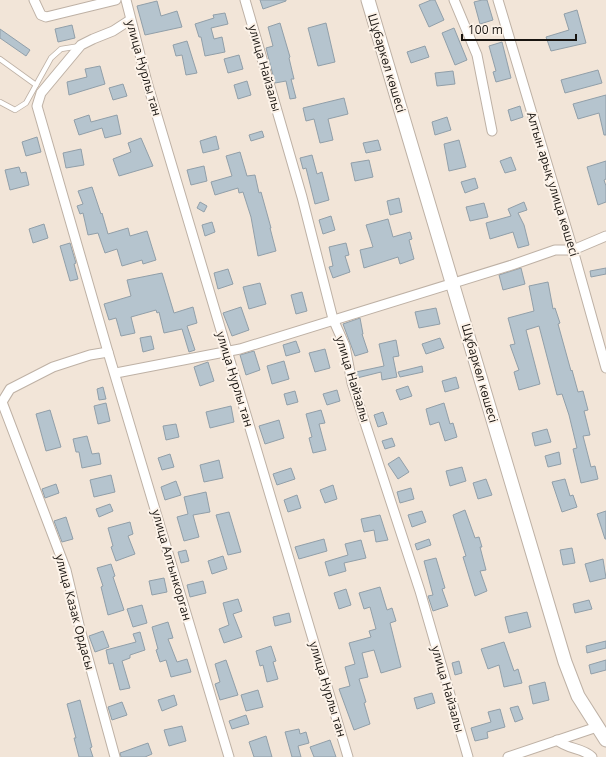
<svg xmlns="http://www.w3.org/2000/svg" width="606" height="757" viewBox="0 0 606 757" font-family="'Open Sans',sans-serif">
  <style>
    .building { fill: #b5c4ce; stroke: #919fa9 }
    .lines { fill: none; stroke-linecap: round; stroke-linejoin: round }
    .lane-casing { stroke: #beb1a5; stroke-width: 6 }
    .street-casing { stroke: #beb1a5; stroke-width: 11 }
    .secondary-casing { stroke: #beb1a5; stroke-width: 15 }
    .lane { stroke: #fff; stroke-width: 4.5 }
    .street { stroke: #fff; stroke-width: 9 }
    .secondary { stroke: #fff; stroke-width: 13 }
    .labels { text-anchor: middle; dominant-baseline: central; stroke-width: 4; stroke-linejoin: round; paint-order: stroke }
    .street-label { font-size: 12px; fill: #181410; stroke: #fdf3e9 }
  </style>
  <rect width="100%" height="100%" fill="#f2e5d8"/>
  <g class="building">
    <path d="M260,0H286V1L263,9Z"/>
    <path d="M431,0H435L444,20L429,27L419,5Z"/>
    <path d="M482,0H487L493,20L480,24L474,2Z"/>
    <path d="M157,1L161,16L177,11L182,27L145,35L137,6Z"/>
    <path d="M577,10L586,43L551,51L546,37L569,30L564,14Z"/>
    <path d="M225,13L228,24L211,28L214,39L222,37L225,52L205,56L201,37H199L195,24L214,18L213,15Z"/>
    <path d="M280,23L290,57L289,58L294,79H291L296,98L290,99L286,81L275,83L266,48L273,46L268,27Z"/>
    <path d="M326,23L335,62L318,66L308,28Z"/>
    <path d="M72,25L75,38L58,42L55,29Z"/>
    <path d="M454,28L467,60L455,65L442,33Z"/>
    <path d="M0,29L30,50L26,56L0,38Z"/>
    <path d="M187,41L197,73L186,75L182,55L176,56L173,45Z"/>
    <path d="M502,42L511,78L496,82L493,72L496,71L489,46Z"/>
    <path d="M425,46L429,57L411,63L407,52Z"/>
    <path d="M239,55L243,69L228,73L224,59Z"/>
    <path d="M100,66L105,84L69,95L67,82L87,77L85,69Z"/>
    <path d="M598,70L602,83L565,93L561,80Z"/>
    <path d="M453,71L455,84L437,86L435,73Z"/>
    <path d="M247,81L251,95L238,99L234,85Z"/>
    <path d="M123,84L127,96L113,100L109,88Z"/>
    <path d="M606,95V135H604L599,113L578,119L573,104Z"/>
    <path d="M344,98L348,114L328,119L333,140L320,143L314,119L306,121L303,108Z"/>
    <path d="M520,106L523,117L511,121L508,110Z"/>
    <path d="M89,115L91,122L117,115L121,134L105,138L102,128L79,135L74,120Z"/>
    <path d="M447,117L451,130L435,135L432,122Z"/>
    <path d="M262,131L264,137L251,141L249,135Z"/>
    <path d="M216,136L219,149L203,153L200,141Z"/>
    <path d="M37,137L41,152L26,156L22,142Z"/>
    <path d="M141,138L153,166L119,176L113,159L131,152L128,143Z"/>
    <path d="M378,140L381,150L366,153L363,143Z"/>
    <path d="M459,140L466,167L449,171L444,144Z"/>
    <path d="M81,149L84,165L66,168L63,153Z"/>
    <path d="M240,152L247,176L255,175L259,193L261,192L271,228H270L276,251L258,256L251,217L243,192L239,193L238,188L215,195L211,182L232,176L226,156Z"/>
    <path d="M312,155L317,174L322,172L329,200L315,204L306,168L303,169L300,158Z"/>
    <path d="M511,157L516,170L505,173L500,161Z"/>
    <path d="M369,160L373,177L355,181L351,163Z"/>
    <path d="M606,161V179L604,180L606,186V202L598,205L587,167Z"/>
    <path d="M204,166L207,181L191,185L187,170Z"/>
    <path d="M19,167L21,173L26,172L29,185L10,190L5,170Z"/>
    <path d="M475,178L478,188L465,193L461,182Z"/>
    <path d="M92,187L101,214L102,213L108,234L128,228L130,236L147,231L156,260L143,264L142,260L122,266L117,249L105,253L98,233L88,235L83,213L80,214L77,206L83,204L78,191Z"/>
    <path d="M399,198L402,212L390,215L387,201Z"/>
    <path d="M200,202L207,206L204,212L197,208Z"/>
    <path d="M524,202L527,210L518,213L524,225L529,245L518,248L513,232L490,239L486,223L511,216L508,209Z"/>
    <path d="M484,203L488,217L470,221L466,207Z"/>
    <path d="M331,216L335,230L323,234L319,220Z"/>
    <path d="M388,219L393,237L410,232L412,239L409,240L414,259L400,264L398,257L364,268L360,250L373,247L366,225Z"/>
    <path d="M212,222L215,232L205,236L202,225Z"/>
    <path d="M44,224L48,238L33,243L29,229Z"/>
    <path d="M70,243L76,263L74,264L78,279L70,281L60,246Z"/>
    <path d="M346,243L349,255L345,256L350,272L333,278L329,267L333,266L329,247Z"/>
    <path d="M521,268L525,284L503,290L499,275Z"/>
    <path d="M606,268V274L591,277L590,271Z"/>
    <path d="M228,269L233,284L218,289L214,273Z"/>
    <path d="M162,273L174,313L193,307L197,323L187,326L195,350L189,352L182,329L164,333L159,312L157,313L156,310L131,317L135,333L121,336L116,318L109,320L104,304L131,296L127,280Z"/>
    <path d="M548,282L553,309L555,308L560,323L558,324L571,371L572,370L578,392L583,391L588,410L584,411L590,435L583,436L591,467L595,466L598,479L581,483L573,449L577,448L569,415L562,394L557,395L539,326L526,330L540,384L519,390L514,372L519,370L510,345L515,344L508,318L534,311L529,286Z"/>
    <path d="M260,283L266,304L249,309L243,287Z"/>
    <path d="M302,292L307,311L296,314L291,295Z"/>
    <path d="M241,307L249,330L232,336L223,313Z"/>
    <path d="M436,308L440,324L419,328L415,312Z"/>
    <path d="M360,318L363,334H362L368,352L355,356L343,324Z"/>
    <path d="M151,336L154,349L143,352L140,338Z"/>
    <path d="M440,338L444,348L426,354L422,344Z"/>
    <path d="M396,340L399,356L393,357L397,377L382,380L381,372L357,378L356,372L384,366L379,344Z"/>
    <path d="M296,341L300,352L286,356L283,345Z"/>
    <path d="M325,349L330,368L315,372L309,353Z"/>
    <path d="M254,351L260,370L246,375L240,355Z"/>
    <path d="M284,361L289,379L272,384L267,366Z"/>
    <path d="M208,362L214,381L200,386L194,367Z"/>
    <path d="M422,366L423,372L400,377L398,372Z"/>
    <path d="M456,377L459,388L445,392L442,381Z"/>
    <path d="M408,386L412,396L400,400L396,390Z"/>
    <path d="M103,387L106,399L99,400L97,389Z"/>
    <path d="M337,390L340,401L327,405L323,394Z"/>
    <path d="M295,391L298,402L287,405L284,394Z"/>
    <path d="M106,403L110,421L98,424L94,406Z"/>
    <path d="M444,403L450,424L453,423L457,437L445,441L439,422L430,425L426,409Z"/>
    <path d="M231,406L234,422L210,428L206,412Z"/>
    <path d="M50,410L61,447L46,451L36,414Z"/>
    <path d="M321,410L325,423L319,424L326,450L313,453L309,438L312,437L306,414Z"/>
    <path d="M383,412L387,424L378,427L374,415Z"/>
    <path d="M279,420L284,438L265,444L259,426Z"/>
    <path d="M176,424L179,437L166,440L163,426Z"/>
    <path d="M547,429L551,442L535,446L532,433Z"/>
    <path d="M87,436L92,454L99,453L101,464L82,468L79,452H76L73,439Z"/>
    <path d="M392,438L395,446L385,449L382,441Z"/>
    <path d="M559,452L561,464L548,467L545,456Z"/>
    <path d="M170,454L174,467L162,470L158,458Z"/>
    <path d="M399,457L409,472L398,479L388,464Z"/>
    <path d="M219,460L223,478L204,482L200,465Z"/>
    <path d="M462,467L466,481L450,486L446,471Z"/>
    <path d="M291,468L295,479L277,485L273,474Z"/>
    <path d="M111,475L115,492L94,497L90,480Z"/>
    <path d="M486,479L492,495L478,499L473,483Z"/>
    <path d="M565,479L570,496L573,495L577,507L562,512L552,482Z"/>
    <path d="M176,481L181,495L165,500L161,487Z"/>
    <path d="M56,484L59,493L45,498L42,489Z"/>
    <path d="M333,485L337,499L325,503L320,490Z"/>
    <path d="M411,488L414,499L400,503L397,492Z"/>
    <path d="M206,492L210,512L193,515L199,537L184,541L177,517L188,514L184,497Z"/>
    <path d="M297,495L301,508L288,512L284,500Z"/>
    <path d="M110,504L113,511L99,517L96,509Z"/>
    <path d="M465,510L475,538L479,537L482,547H480L486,570L480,571L487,591L475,596L463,557L466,556L453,515Z"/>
    <path d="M422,511L426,522L412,527L408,515Z"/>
    <path d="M606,511V539H605L597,514Z"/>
    <path d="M229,512L241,552L228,555L216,515Z"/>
    <path d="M380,515L388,540L376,542L374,530L364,532L361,519Z"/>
    <path d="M66,517L73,539L62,542L54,521Z"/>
    <path d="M130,522L133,534L128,536L135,554L116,561L111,547L113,546L108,528Z"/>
    <path d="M324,539L327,551L299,559L295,547Z"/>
    <path d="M429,539L431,545L417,550L415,544Z"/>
    <path d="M361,540L366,558L344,563L346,571L329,576L325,562L348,555L345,544Z"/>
    <path d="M572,548L575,563L563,565L560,550Z"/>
    <path d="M186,550L189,561L181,563L178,552Z"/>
    <path d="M223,556L227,569L212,574L208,561Z"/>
    <path d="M436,558L445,588L442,589L448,606L433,611L428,596L433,595L424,561Z"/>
    <path d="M603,559L606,578L590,582L585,564Z"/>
    <path d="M111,564L115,576L113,577L124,610L108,615L101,587L103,586L97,568Z"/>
    <path d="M164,578L167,592L152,595L149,581Z"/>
    <path d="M203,581L206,593L190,597L187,585Z"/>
    <path d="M380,587L387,610L392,608L396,621L390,623L401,667L381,673L374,650L362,653L368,677L359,679L366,702L364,703L370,724L354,730L339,689L350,686L345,667L355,664L349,643L371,637L369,631L376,629L370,607L364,609L359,593Z"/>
    <path d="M346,589L351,605L339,609L334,593Z"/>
    <path d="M238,599L242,611L233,614L242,637L224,643L219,629L229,625L223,603Z"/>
    <path d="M589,600L592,609L575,613L573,604Z"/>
    <path d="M142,605L147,623L133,627L127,609Z"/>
    <path d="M527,612L531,627L509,633L505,617Z"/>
    <path d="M289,613L291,622L275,626L273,617Z"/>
    <path d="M168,622L173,638L168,639L177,662L187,659L191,672L171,677L166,660L160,662L156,650L158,649L152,627Z"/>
    <path d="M103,631L109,647L95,652L89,636Z"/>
    <path d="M140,632L145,650L130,655V658L122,661L130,688L120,690L113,663L109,664L106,650L136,642L133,634Z"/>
    <path d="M606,641V648L587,653L586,646Z"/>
    <path d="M504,642L514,671L518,669L522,683L504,687L499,665L488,669L481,649Z"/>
    <path d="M271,646L276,661L273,662L278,679L267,682L263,665L260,666L256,651Z"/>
    <path d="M226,660L238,695L220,700L215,684L220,682L215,664Z"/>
    <path d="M606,660V670L591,674L589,665Z"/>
    <path d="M459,661L462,673L455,675L452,663Z"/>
    <path d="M545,682L549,700L533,704L529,686Z"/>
    <path d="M258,690L263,707L246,711L241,695Z"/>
    <path d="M432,693L435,703L417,709L414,698Z"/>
    <path d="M174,695L177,705L162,711L158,700Z"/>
    <path d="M80,700L92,747L90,748L93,757H79L74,738H76L67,704Z"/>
    <path d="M122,702L127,715L112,720L108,707Z"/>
    <path d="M518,706L523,719L515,722L510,708Z"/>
    <path d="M500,709L505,727L487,732L488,738L475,741L471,728L491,722L488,712Z"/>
    <path d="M246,715L249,724L232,729L229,721Z"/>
    <path d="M182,726L186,741L169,746L164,730Z"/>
    <path d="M299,729L300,734L306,732L309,743L298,746L301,757H292L285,732Z"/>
    <path d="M266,736L272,757H254L249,742Z"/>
    <path d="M330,740L336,757H314L310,747Z"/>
    <path d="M148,743L152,754L145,757H121L120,753Z"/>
  </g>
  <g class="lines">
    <g class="lane-casing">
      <g id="lane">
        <path d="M0,59L36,85"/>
        <path d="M0,102L15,110L26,103L51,58L61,49L80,46"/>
      </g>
    </g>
    <g class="street-casing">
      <g id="street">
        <path d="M34,0L41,15L46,17L116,0"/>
        <path d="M126,0L147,82L348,757"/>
        <path d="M245,0L302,197L333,319L345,346L352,383L420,591L468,757"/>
        <path d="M454,0L477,55L492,131"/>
        <path d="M498,0L573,250L606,368"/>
        <path d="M130,20L113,31L93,39L81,45L41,93L37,106L108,352L229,757"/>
        <path d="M108,352L90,355L53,367L10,389L2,402L66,570L80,629L115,757"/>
        <path d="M116,373L240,349L512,265L555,250H573L606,236"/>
        <path d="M557,740C568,750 582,747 592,757"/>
        <path d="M508,757L597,727"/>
      </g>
    </g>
    <g class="secondary-casing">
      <path id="secondary" d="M368,0L565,662L578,696L606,740"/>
    </g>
    <use href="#lane" class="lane"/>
    <use href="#street" class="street"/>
    <use href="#secondary" class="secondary"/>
  </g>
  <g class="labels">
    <g class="street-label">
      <text transform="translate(387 63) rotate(73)">Шұбаркөл көшесі</text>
      <text transform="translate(144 68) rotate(74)">улица Нурлы тан</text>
      <text transform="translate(265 68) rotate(74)">улица Найзалы</text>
      <text transform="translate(553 184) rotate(73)">Алтын арық улица көшесі</text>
      <text transform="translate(480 373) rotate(74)">Шұбаркөл көшесі</text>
      <text transform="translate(235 379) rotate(73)">улица Нурлы тан</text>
      <text transform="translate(353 379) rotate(73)">улица Найзалы</text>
      <text transform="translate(172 565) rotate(74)">улица Алтынкорган</text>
      <text transform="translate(75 612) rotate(75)">улица Казак Ордасы</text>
      <text transform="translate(328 689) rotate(73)">улица Нурлы тан</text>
      <text transform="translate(448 689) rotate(74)">улица Найзалы</text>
    </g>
  </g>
  <path d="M462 34v6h114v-6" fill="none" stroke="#181410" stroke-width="2"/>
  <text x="468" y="34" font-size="12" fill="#181410" stroke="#fdf3e9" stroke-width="3" paint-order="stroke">100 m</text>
</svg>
